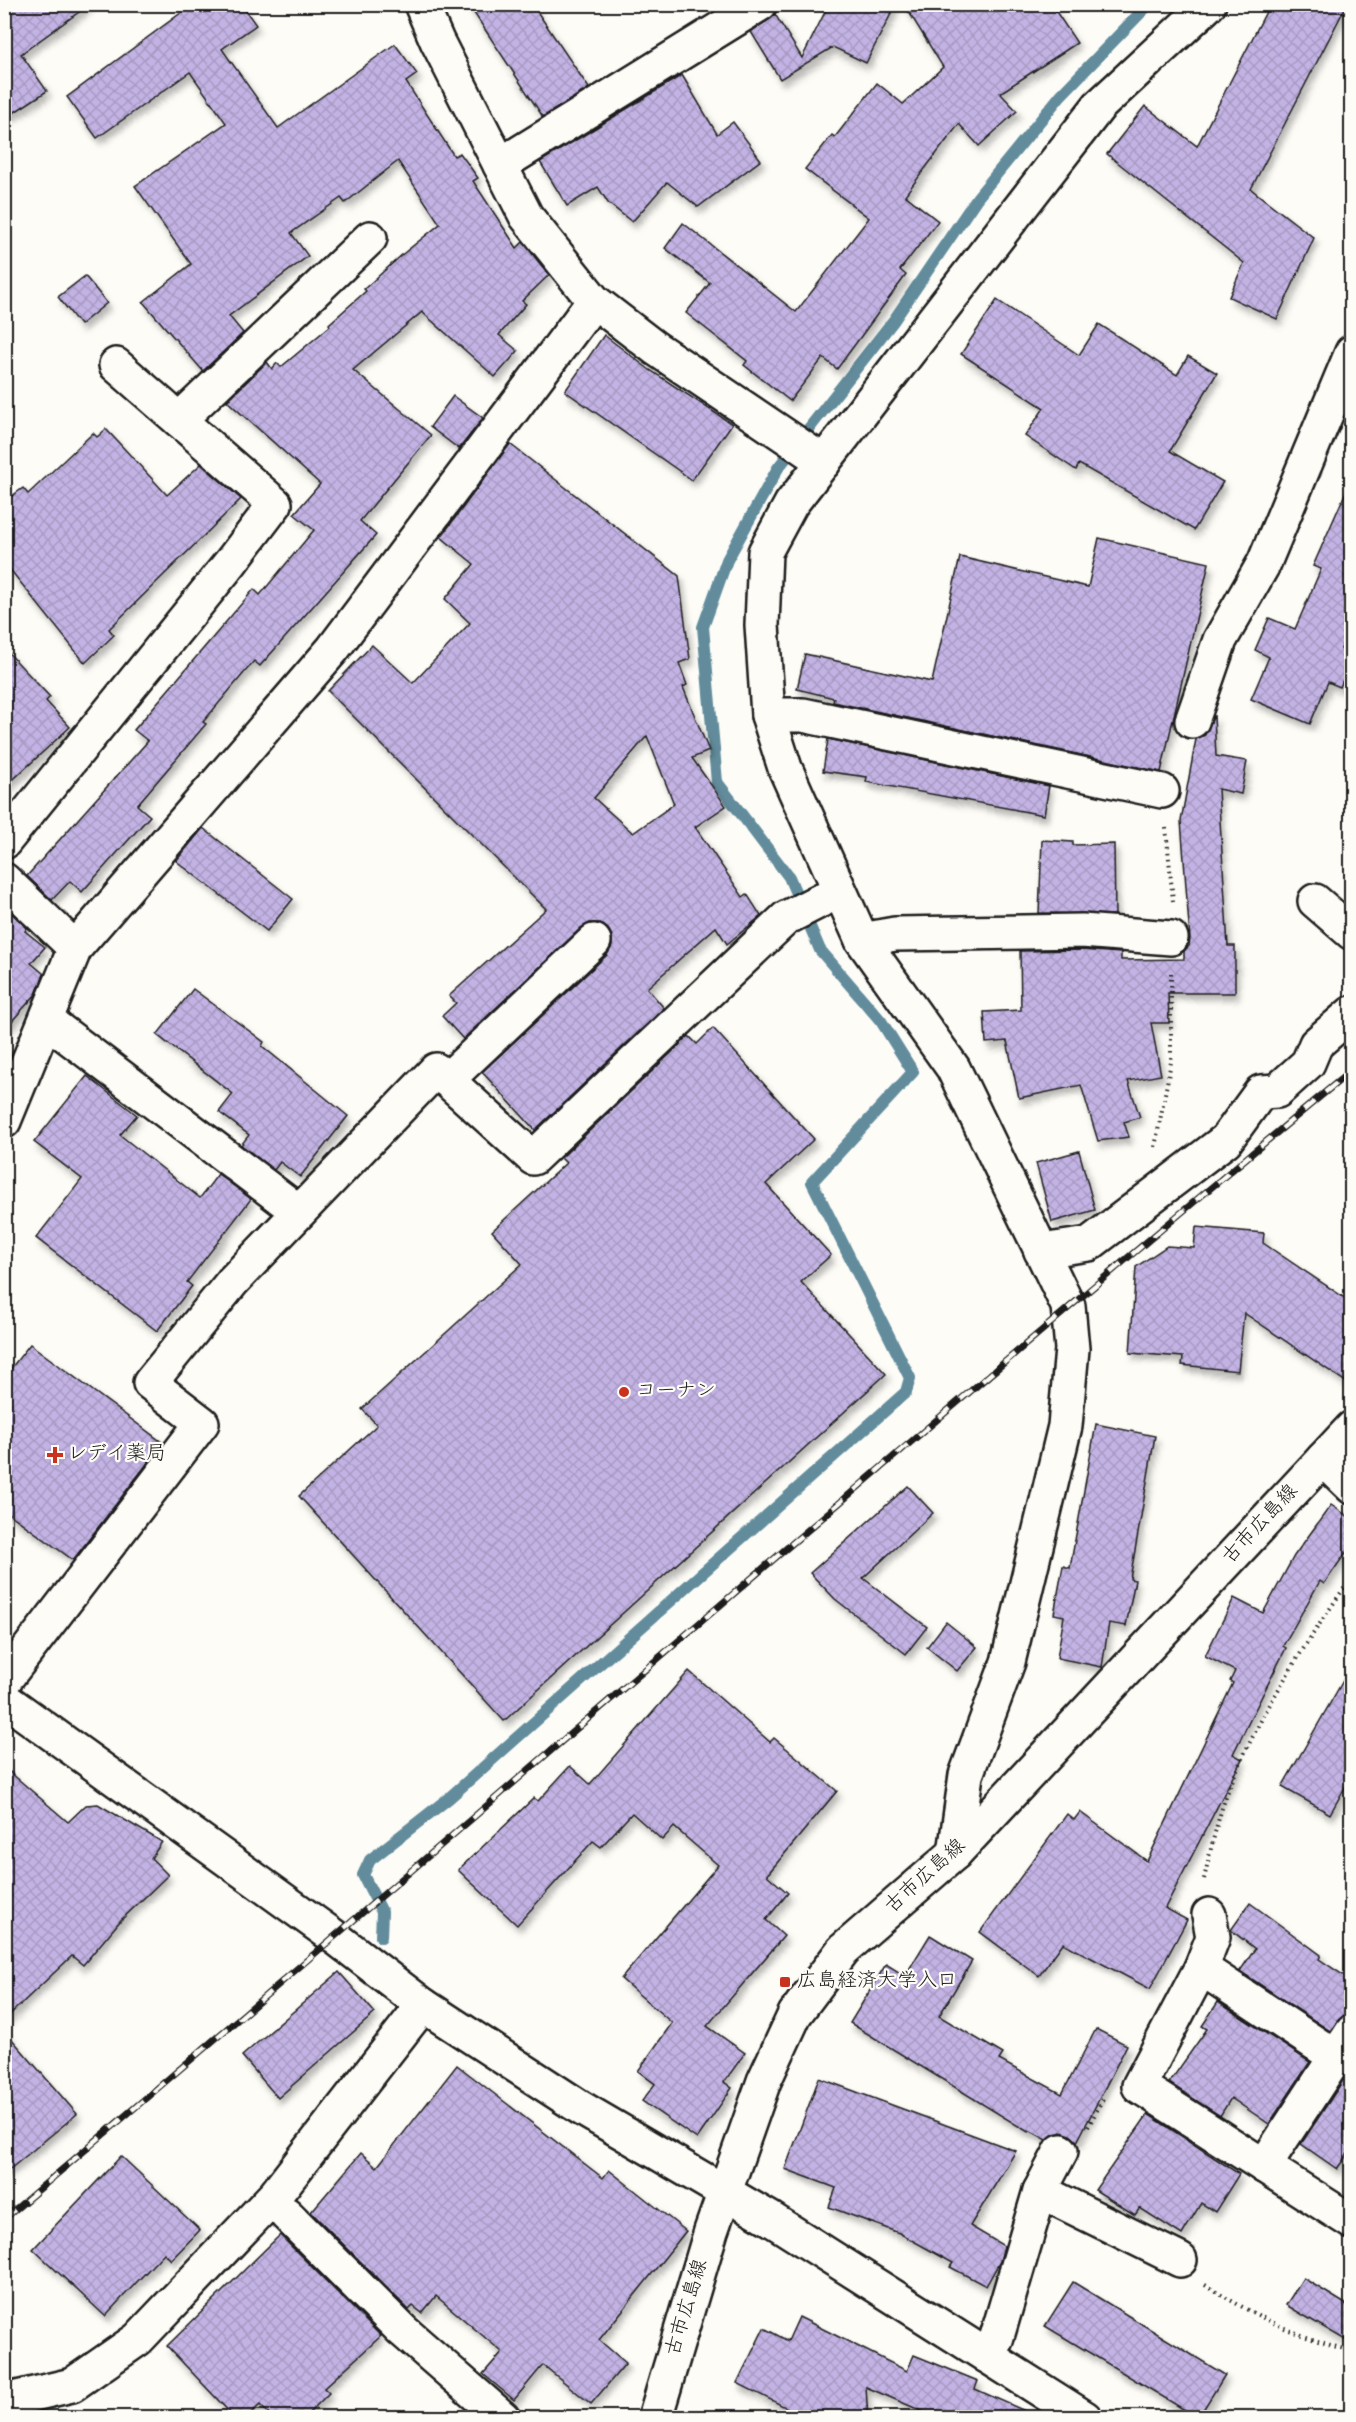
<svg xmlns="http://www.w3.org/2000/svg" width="1356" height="2422" viewBox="0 0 1356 2422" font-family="Dekko,'Klee One',sans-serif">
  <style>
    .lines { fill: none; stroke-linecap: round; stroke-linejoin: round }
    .stream { stroke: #628c9c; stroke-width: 12 }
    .building { fill: url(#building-cross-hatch); stroke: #1c1c1c; stroke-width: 1.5; fill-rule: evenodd; filter: url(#shadow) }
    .minor-casing { stroke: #1c1c1c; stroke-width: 38 }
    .major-casing { stroke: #1c1c1c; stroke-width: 38 }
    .path { stroke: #1c1c1c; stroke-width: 4; stroke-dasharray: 1.5 4.5; stroke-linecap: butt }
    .minor { stroke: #fdfcf7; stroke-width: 33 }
    .major { stroke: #fdfcf7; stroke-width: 33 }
    .rail-casing { stroke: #1c1c1c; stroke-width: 7 }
    .rail { stroke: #fdfcf7; stroke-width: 4.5; stroke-dasharray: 14; stroke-linecap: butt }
    .poi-dot { fill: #c8321e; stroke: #fdfcf7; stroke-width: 2 }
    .labels { text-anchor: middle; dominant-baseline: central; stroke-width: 4.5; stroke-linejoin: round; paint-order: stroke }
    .poi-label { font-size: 20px; fill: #1c1c1c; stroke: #fdfcf7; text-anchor: start }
    .street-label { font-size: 20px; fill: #1c1c1c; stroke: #fdfcf7 }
  </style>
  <defs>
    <pattern id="building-cross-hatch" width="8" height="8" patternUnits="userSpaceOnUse" patternTransform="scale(1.5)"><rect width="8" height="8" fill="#c3b3e4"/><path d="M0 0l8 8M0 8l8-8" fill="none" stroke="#a799c3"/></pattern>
    <filter id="shadow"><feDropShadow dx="3.5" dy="6" stdDeviation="3" flood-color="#0004"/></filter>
  </defs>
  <rect width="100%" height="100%" fill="#fdfcf7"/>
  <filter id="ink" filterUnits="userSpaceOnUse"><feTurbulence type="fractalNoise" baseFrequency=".0167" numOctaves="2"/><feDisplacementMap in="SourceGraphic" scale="12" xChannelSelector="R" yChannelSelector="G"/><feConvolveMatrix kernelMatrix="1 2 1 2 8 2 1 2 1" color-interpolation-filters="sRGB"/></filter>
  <g filter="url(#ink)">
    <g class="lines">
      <path class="stream" d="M381,1937L382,1912L363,1875L370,1860L449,1798L906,1392L910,1378L812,1182L913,1072L881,1021L820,950L789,877L717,782L703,627L727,560L778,468L894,320L977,198L1061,95L1149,4"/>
    </g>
    <g class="building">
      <path d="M4,4H90L21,54L47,91L4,119Z"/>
      <path d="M193,4H241L256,25L222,49L278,128L395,44L417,74L406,82L454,156L460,153L478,178L473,181L517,248L523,242L549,275L522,301L526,304L499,335L518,351L495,377L422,312L353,370L431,435L360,521L376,535L260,666L254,661L203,722L206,724L137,805L150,816L82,892L70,881L52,900L27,876L148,741L134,730L254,589L260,595L314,530L294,514L320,484L227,401L267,362L272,369L277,363L281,367L330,326L329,324L366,291L364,289L404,253L440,224L398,161L345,203L341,198L291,233L308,256L229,316L243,333L203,371L143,302L191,264L135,186L226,123L190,72L97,138L67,97Z"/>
      <path d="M468,4H532L589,88L543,117Z"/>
      <path d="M829,4H896L866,63L833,47L780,79L751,32L775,14L802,58Z"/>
      <path d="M904,4H1051L1077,43L1000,93L1017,111L979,146L959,124L905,195L938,221L900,270L906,275L837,369L823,358L790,401L744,365L747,361L686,313L710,283L665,248L683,223L796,312L869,218L805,169L832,135L835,137L877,83L903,104L943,67Z"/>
      <path d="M1270,4H1347L1251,189L1314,238L1277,319L1229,297L1244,263L1107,154L1145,106L1197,146Z"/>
      <path d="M682,75L717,134L733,122L761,160L698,207L667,182L632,222L608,203L598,187L567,206L540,162Z"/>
      <path d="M85,276L107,303L80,325L58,297Z"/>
      <path d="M997,300L1079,355L1099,324L1177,375L1188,356L1217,373L1170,451L1223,482L1194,530L1079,464L1076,470L1025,436L1044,408L961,354Z"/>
      <path d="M604,335L650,370L732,424L692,480L565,391Z"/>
      <path d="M453,396L483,418L459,449L430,427Z"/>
      <path d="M106,429L167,495L201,464L241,499L109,629L114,635L85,663L4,562V502L23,488L28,494L93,433L97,437Z"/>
      <path d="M510,444L679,576L690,659L679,663L687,685L683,687L709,751L692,758L726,806L695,827L743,897L747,894L761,916L727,944L716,927L647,988L664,1008L535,1130L482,1072L607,955L612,946V936L608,929L600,923H590L582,927L463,1039L442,1016L456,1003L449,996L546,909L328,691L372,645L413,683L470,623L445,599L474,564L441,537ZM647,736L674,804L633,833L594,798Z"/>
      <path d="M1352,478V626L1341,649L1352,654V659L1340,687L1328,682L1310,724L1251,699L1269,657L1255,650L1269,618L1295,629L1321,569L1313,566Z"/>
      <path d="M1099,538L1209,563L1161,772L833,702L834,698L797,689L805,654L932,682L960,557L1088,587Z"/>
      <path d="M4,648L50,697L46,701L70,727L4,788Z"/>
      <path d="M1214,715L1216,756L1247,761L1241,794L1218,789L1228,946H1235V993H1168L1169,1023H1151L1161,1075L1128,1081L1140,1117L1124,1122L1129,1137L1098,1141L1081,1085L1019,1098L1007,1041L986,1043L984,1012L1021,1010L1020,951L1081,950L1121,953V960L1184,959V951L1189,946L1190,939L1181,821L1196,739L1205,735Z"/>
      <path d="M828,739L1049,786L1044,815L866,782L867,777L823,771Z"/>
      <path d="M203,828L293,899L267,931L176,861Z"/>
      <path d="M1042,840L1073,842V845L1114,844L1115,915L1039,913Z"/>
      <path d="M4,906L27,928L25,931L45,947L31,963L44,974L36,994L4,1030Z"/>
      <path d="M193,989L264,1042L262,1046L348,1116L300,1177L280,1162L274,1170L241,1145L249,1135L219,1112L233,1094L157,1035Z"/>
      <path d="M713,1028L814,1139L766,1184L831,1255L801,1282L886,1374L504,1721L299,1496L377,1425L362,1409L522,1264L492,1231L566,1163L561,1158L689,1036L697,1044Z"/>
      <path d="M87,1076L137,1115L120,1135L200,1198L218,1174L251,1199L187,1282L192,1286L157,1331L36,1238L82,1179L34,1142Z"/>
      <path d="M1079,1151L1095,1210L1052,1222L1036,1163Z"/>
      <path d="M1196,1227L1264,1233L1263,1243L1352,1303V1386L1244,1313L1238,1371L1182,1365L1183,1357L1130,1353L1136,1267L1167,1246L1194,1248Z"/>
      <path d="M30,1344L163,1443L73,1560L4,1510V1377Z"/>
      <path d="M1096,1424L1155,1436L1130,1579L1135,1580L1126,1626L1109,1623L1102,1667L1057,1658L1064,1616L1054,1614L1063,1566L1070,1568Z"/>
      <path d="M908,1486L933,1513L863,1578L927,1627L906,1654L835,1599L810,1573Z"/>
      <path d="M1331,1505L1352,1519V1544L1324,1584L1320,1581L1283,1646L1286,1648L1233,1754L1242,1759L1165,1908L1187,1920L1150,1989L1063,1943L1039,1976L980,1932L1067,1814L1074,1820L1080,1812L1147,1861L1233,1683L1230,1681L1235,1671L1205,1656L1234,1598L1263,1613L1294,1556Z"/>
      <path d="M946,1622L977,1647L957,1671L927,1647Z"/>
      <path d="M1352,1665V1775L1330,1814L1282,1787Z"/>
      <path d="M689,1671L770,1742L774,1738L837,1791L767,1875L788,1893L766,1920L784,1936L707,2026L745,2053L724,2082L732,2088L697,2139L642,2101L655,2084L638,2071L672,2023L621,1979L718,1865L674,1827L662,1840L632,1813L601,1847L593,1841L517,1925L458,1870L534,1798L538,1801L570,1766L590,1784Z"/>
      <path d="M4,1767L68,1822L86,1805L98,1804L162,1842L151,1858L168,1875L121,1920L83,1965L72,1956L4,2020Z"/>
      <path d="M1250,1903L1321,1955L1319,1959L1352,1981V2014L1343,2016L1330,2031L1240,1971L1255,1949L1231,1930Z"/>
      <path d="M930,1935L972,1961L939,2016L1003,2054L999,2060L1062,2094L1096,2029L1127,2045L1077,2142L1070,2135L1061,2132L1047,2140L1029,2130L1028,2132L850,2023L886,1964L905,1976Z"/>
      <path d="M339,1972L375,2013L278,2098L242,2056Z"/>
      <path d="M1218,2002L1310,2062L1269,2124L1231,2098L1220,2116L1169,2083L1207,2029L1202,2026Z"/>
      <path d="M4,2030L77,2114L4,2174Z"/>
      <path d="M457,2065L603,2178L609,2170L686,2231L599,2340L626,2363L591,2404L543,2365L514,2400L483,2374L502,2352L436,2296L422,2313L413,2306L409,2310L311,2212L361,2153L377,2167Z"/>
      <path d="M1352,2067V2148L1337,2169L1301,2144Z"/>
      <path d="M819,2078L1016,2151L970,2226L1004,2246L1000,2261L986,2286L950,2267L953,2263L899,2233L829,2207L836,2188L785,2169Z"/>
      <path d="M1148,2114L1239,2174L1215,2212L1201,2203L1182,2235L1140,2208L1135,2215L1095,2190Z"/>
      <path d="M121,2156L200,2230L171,2260L164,2253L105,2316L33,2249Z"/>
      <path d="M280,2235L381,2336L324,2388L329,2393L304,2418H272L260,2405L246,2418H235L167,2346Z"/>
      <path d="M1303,2278L1352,2308V2344L1286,2305Z"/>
      <path d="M1073,2282L1225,2375L1198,2418L1045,2326Z"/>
      <path d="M799,2317L907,2371L914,2355L978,2381L975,2389L1041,2418H938L866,2387L868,2418H807L737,2383L764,2328L788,2341Z"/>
    </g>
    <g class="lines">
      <g class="minor-casing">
        <g id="minor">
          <path d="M421,4L437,41L526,216L594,301L655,348L824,462"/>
          <path d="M500,165L760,4"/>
          <path d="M179,420L370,238"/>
          <path d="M768,715H803L1162,791"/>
          <path d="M1192,721L1220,640L1264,563L1352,352"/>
          <path d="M4,842L231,562L275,504L116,365"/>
          <path d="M4,880L75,948"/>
          <path d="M1315,901L1352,933"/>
          <path d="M862,940L895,934L1082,931L1171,938"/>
          <path d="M46,1020L299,1212"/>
          <path d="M447,1080L594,941"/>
          <path d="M4,1121L75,948L333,649L594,301"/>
          <path d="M1041,1251L1089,1244L1226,1140L1261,1092L1277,1091L1308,1063L1316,1044L1352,1013"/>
          <path d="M1323,1459L1352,1487"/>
          <path d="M4,1681L202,1423L150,1383L233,1281L436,1070L533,1158L786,918L839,891"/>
          <path d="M4,1699L336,1938L423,2005L581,2108L771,2219L1085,2418"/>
          <path d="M955,1853L966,1775L1008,1662L1065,1426L1072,1349L1068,1306L953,1068L862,940L785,768L768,715L762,625L765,552L791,504L1099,106L1209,4"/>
          <path d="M1209,1915L1213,1937L1201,1968L1139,2086L1352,2222"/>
          <path d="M1201,1968L1336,2057"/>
          <path d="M1264,2166L1352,2032"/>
          <path d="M1040,2191L1180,2260"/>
          <path d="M286,2214L402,2330L503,2418"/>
          <path d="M987,2356L996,2340L1040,2191L1061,2151"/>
          <path d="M4,2401L72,2385L138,2339L276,2194L423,2005"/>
        </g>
      </g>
      <g class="major-casing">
        <path id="major" d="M655,2418L711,2231L764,2081L795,2014L843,1950L955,1853L1352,1428"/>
      </g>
      <g class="path">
        <path d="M1166,828L1173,901"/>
        <path d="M1155,1147L1171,1062V973"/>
        <path d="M1204,1879C1211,1848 1218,1816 1230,1786C1260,1713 1306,1642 1352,1577"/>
        <path d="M1088,2127L1104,2097"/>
        <path d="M1205,2285C1254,2315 1296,2337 1352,2351"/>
      </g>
      <use href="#minor" class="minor"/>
      <use href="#major" class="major"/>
      <g class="rail-casing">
        <path id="rail" d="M4,2219C454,1837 898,1447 1352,1070"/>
      </g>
      <use href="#rail" class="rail"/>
    </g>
  </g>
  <g class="poi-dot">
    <circle cx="624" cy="1392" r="6"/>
    <path d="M52 1446h6v6h6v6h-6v6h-6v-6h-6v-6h6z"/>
    <rect x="779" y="1976" width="12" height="12" rx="3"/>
  </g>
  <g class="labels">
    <g class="poi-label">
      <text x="636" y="1392">コーナン</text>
      <text x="67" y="1455">レデイ薬局</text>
      <text x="797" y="1982">広島経済大学入口</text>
    </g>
    <g class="street-label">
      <text transform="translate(1261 1525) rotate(-47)">古市広島線</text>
      <text transform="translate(926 1877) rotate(-42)">古市広島線</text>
      <text transform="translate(688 2308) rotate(-73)">古市広島線</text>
    </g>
  </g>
  <rect width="1356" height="2422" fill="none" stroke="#fdfcf7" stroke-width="24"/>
  <rect x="12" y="12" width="1332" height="2398" fill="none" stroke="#1c1c1c" stroke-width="2" filter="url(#ink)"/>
</svg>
